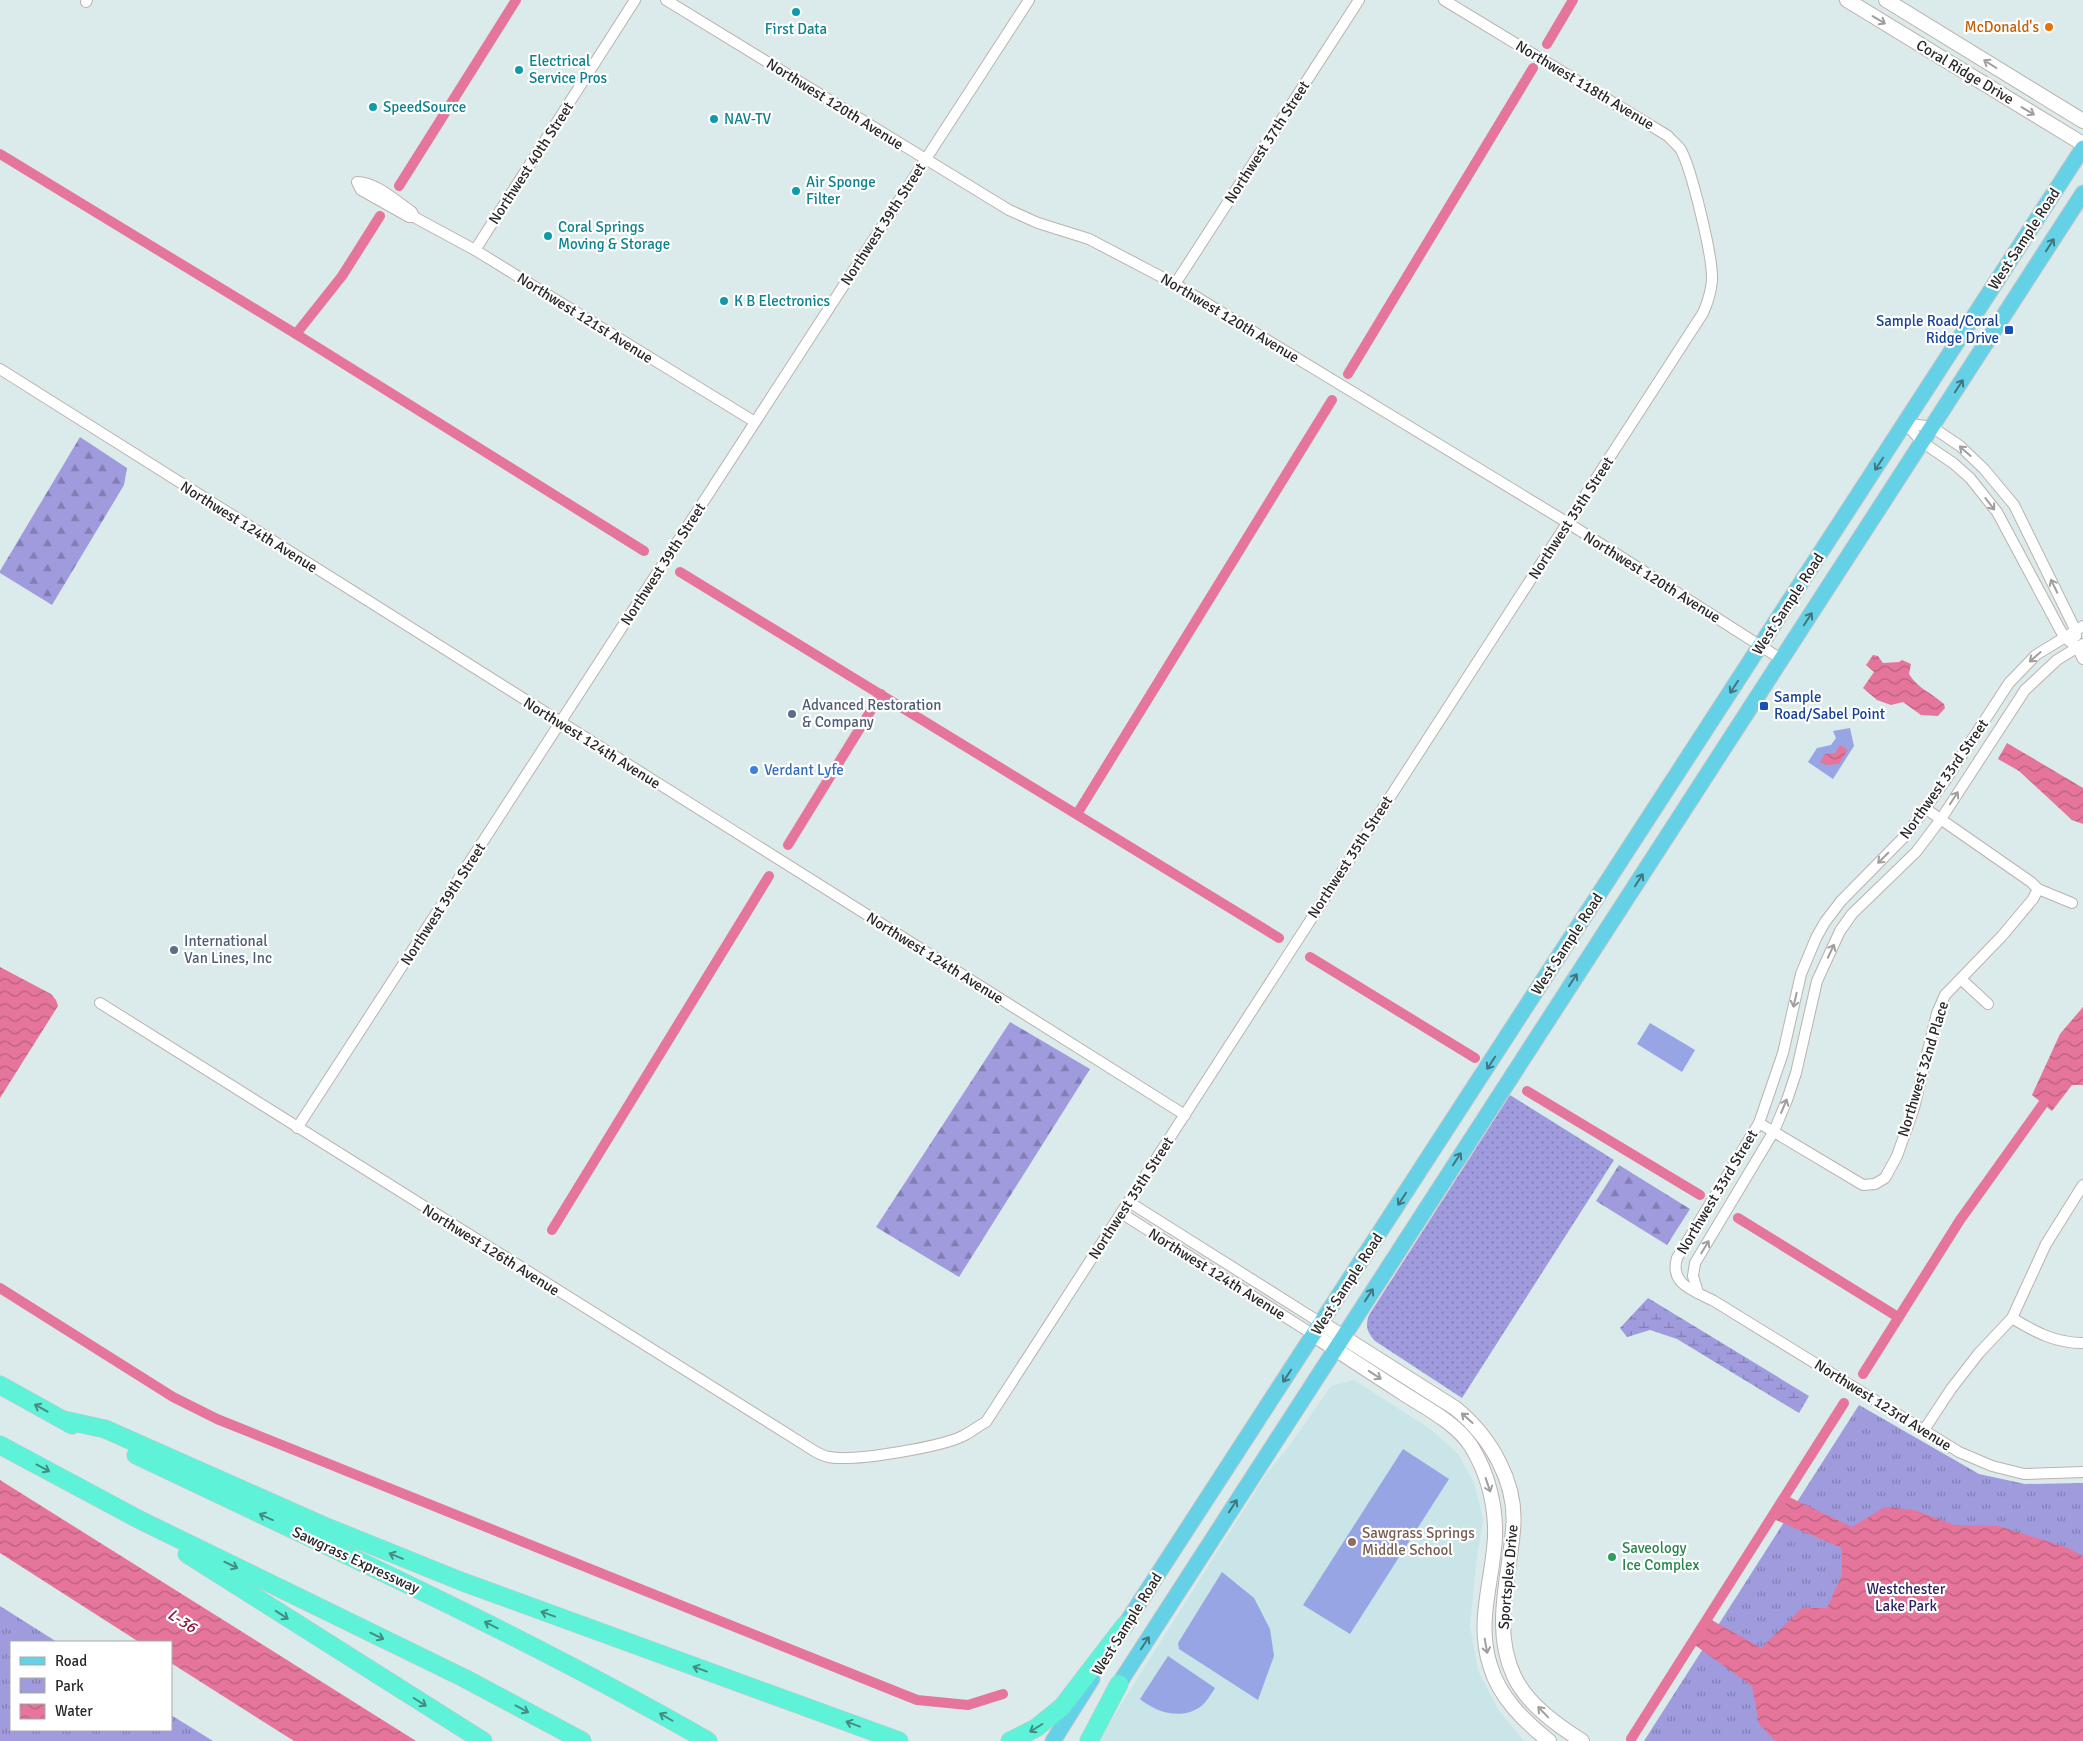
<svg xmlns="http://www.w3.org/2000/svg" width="2083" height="1741" viewBox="0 0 2083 1741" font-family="Signika,sans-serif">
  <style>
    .education { fill: #c9e5e7 }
    .grass { fill: url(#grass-dots) }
    .forest { fill: url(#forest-firs) }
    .wetland { fill: url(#wetland-marsh) }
    .park { fill: url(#park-tufts) }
    .pitch { fill: #98a5e4 }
    .water { fill: url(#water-waves) }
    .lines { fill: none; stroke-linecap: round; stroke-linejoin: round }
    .canal { stroke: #e5759b; stroke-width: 10 }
    .street-casing { stroke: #bcb2af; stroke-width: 12 }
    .secondary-casing { stroke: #bcb2af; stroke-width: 16 }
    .primary-casing { stroke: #c7c7c7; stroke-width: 17 }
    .highway-casing { stroke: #c7c7c7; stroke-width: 19 }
    .street { stroke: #fff; stroke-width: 10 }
    .secondary { stroke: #fff; stroke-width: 14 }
    .primary { stroke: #64d1e6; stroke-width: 15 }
    .highway { stroke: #5ef2d9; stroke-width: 18 }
    .oneway { stroke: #9f9f9f }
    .oneway2 { stroke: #44757e }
    .oneway3 { stroke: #448e81 }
    .culture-dot { fill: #0f9aa8; stroke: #fff; stroke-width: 2 }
    .food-dot { fill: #e8710a; stroke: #fff; stroke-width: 2 }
    .transit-dot { fill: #1a4fb4; stroke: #fff; stroke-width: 2 }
    .service-dot { fill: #5c6f8a; stroke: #fff; stroke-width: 2 }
    .shop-dot { fill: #3f7fe0; stroke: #fff; stroke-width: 2 }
    .education-dot { fill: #8d6e63; stroke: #fff; stroke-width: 2 }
    .leisure-dot { fill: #2e9e5b; stroke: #fff; stroke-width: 2 }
    .labels { text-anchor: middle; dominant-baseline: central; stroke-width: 4.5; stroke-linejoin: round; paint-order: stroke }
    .food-label { font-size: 15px; fill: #c56008; stroke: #fff; text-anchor: end }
    .culture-label { font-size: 15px; fill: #0d838f; stroke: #fff; text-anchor: start }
    .street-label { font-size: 15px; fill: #292929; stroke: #fff }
    .transit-label { font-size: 15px; fill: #164399; stroke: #fff; text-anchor: end }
    .service-label { font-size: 15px; fill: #4e5e75; stroke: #fff; text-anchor: start }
    .shop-label { font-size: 15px; fill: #366cbe; stroke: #fff; text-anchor: start }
    .education-label { font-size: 15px; fill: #785e54; stroke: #fff; text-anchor: start }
    .leisure-label { font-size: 15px; fill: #27864d; stroke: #fff; text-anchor: start }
    .park-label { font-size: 15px; fill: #2b1f60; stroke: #fff }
    .water-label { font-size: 16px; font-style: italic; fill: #8f1736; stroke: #fff }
  </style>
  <defs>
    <pattern id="grass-dots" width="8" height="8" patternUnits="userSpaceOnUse" patternTransform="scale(1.25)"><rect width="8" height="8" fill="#9f9bdd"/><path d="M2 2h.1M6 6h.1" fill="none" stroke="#827eb3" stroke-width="1.8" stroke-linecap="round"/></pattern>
    <pattern id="forest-firs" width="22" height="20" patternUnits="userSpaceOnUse" patternTransform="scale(1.25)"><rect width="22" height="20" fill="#9f9bdd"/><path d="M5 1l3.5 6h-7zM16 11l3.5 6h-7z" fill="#827eb3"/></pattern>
    <pattern id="wetland-marsh" width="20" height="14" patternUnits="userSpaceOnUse" patternTransform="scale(1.25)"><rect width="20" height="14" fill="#9f9bdd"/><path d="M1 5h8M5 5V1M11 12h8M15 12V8" fill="none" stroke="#827eb3"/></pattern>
    <pattern id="park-tufts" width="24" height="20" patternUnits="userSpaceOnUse" patternTransform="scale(1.25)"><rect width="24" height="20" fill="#9f9bdd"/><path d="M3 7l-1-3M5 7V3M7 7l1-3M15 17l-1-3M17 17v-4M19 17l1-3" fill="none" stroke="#827eb3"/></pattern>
    <pattern id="water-waves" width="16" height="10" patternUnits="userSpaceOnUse" patternTransform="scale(1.25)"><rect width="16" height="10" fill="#e5759b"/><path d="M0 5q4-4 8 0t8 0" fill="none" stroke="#ba607e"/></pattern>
  </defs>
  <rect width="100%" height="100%" fill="#dbeaea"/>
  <path class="education" d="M1354,1380L1433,1431L1458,1454L1474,1483L1483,1520L1476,1564L1470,1626L1478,1671L1499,1711L1524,1741H1098L1267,1473L1290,1445L1331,1386Z"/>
  <path class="grass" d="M1510,1095L1614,1160L1462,1398L1375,1341C1367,1332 1365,1326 1369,1315Z"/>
  <g class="forest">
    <path d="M80,437L127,468L124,485L52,605L0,573V571Z"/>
    <path d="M1010,1022L1090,1069L959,1277L876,1227Z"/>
    <path d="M1619,1165L1690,1209L1667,1245L1596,1201Z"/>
  </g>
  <path class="wetland" d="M1648,1298L1809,1396L1799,1413L1677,1339L1650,1330L1627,1337L1620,1328Z"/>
  <g class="park">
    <path d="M1859,1405L1979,1474L2025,1484L2083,1483V1741H1644Z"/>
    <path d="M0,1606L57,1642H11V1730H171V1715L213,1741H0Z"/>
  </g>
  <g class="pitch">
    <path d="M1850,728L1854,746L1833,779L1808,762L1817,748L1831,745L1836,738L1833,731Z"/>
    <path d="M1650,1023L1695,1050L1682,1072L1637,1044Z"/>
    <path d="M1403,1449L1449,1479L1350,1634L1303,1605Z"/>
    <path d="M1222,1572L1254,1598L1270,1629L1274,1656L1258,1700L1179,1649L1178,1643Z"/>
    <path d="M1168,1656L1215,1688C1211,1694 1206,1703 1200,1707C1181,1720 1157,1713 1140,1699Z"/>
  </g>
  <g class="water">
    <path d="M1873,655L1878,656L1883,663L1899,662L1902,660L1911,664L1909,674C1917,688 1932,693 1944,704L1945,708L1938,716L1921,715L1903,702L1891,705L1877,700L1863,688L1874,672L1866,665Z"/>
    <path d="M2007,743L2083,788V824L2072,820L2019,771L1998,759Z"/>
    <path d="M1840,745L1848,750L1839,764L1826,765L1820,762L1825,754L1835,753Z"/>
    <path d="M0,967L51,994L56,1000L58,1006L0,1098Z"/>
    <path d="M2083,1007V1085H2072L2052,1111L2032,1095L2060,1034Z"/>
    <path d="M0,1480L416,1741H294L171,1663V1642H139L0,1553Z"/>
    <path d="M1785,1495L1852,1527L1885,1507L1914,1510L1955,1525L1999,1526L2068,1548L2083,1556V1741H1775L1759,1724L1752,1686L1692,1643L1708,1618L1761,1648L1802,1608H1827L1842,1575V1548L1771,1518Z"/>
  </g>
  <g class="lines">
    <g class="canal">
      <path d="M1547,44L1573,0"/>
      <path d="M0,154L296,334L644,551"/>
      <path d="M399,186L516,0"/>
      <path d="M296,334L342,276L380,216"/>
      <path d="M1348,374L1533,68"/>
      <path d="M680,572L1279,938"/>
      <path d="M1077,814L1332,400"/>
      <path d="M788,845L881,694"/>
      <path d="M1310,957L1475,1058"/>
      <path d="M1527,1091L1700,1195"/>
      <path d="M1738,1218L1898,1317"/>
      <path d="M552,1230L769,876"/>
      <path d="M0,1288L173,1397L217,1419L917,1700L968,1705L1003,1694"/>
      <path d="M1863,1374L1960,1220L2043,1104"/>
      <path d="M1631,1739L1844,1403"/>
    </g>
    <g class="street-casing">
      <g id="street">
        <path d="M666,0L1009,210L1038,223L1089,239L1175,284L1568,523L1781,659"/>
        <path d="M86,2L87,0"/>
        <path d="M414,217L412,212C396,201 376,182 357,182L361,190L409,217H414L475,250L755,422"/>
        <path d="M475,250L635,0"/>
        <path d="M1175,284L1359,0"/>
        <path d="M0,369L1185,1115"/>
        <path d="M1905,423L1922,442L1953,463L1970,478L1997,512L2064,637L2077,647L2083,659"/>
        <path d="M1905,423L1932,427L1960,446L1984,469L2014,505L2075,629L2076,636"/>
        <path d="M2083,626L2036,655L2009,683L1947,778L1906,835L1841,901L1825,922L1816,938L1801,974L1783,1053L1759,1123L1677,1258C1669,1285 1695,1291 1714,1301L1959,1452L1992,1466L2024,1474L2083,1472"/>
        <path d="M1926,809L2031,882L2038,889L2072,903"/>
        <path d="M1962,980L1988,1004"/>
        <path d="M100,1003L808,1447C814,1451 822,1456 829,1457C854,1462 940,1447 963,1436C971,1432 978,1426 986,1422L1703,313C1708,302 1711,293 1712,280C1713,257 1692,171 1681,150C1678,145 1672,141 1668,136L1444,0"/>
        <path d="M1759,1123L1863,1185L1875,1184L1885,1178L1897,1156L1914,1108L1937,1013L1945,995L2002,936L2033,899L2038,889"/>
        <path d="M297,1128L1029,0"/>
        <path d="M1129,1202L1321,1323"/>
        <path d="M1121,1213L1314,1335"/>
        <path d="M1698,1293L1693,1276L1695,1263L1774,1131L1787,1100L1796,1073L1817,981L1840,931L1852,914L1916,852L1941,819L2025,690L2057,660L2083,644"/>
        <path d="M2012,1318C2035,1332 2055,1343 2083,1343"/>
        <path d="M1924,1430L1951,1389L1979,1353L2012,1318L2046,1244L2083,1185"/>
      </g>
    </g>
    <g class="secondary-casing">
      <g id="secondary">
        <path d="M1847,0L2083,144"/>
        <path d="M1886,0L2083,121"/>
        <path d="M1321,1323L1455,1408C1490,1436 1518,1483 1513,1530C1509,1579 1492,1629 1514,1676C1527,1704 1557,1725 1582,1741"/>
        <path d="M1314,1335C1344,1355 1375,1375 1406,1395C1428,1409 1457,1424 1471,1446C1488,1473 1496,1506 1495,1537C1493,1580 1476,1621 1490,1665C1499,1697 1524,1721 1549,1741"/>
      </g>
    </g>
    <g class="primary-casing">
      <g id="primary">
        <path d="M1119,1634L2083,148"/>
        <path d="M1113,1693L2083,193"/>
        <path d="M1053,1741L1092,1679"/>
      </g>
    </g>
    <g class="highway-casing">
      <g id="highway">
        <path d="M0,1385L72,1425"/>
        <path d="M64,1420L105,1429L324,1526L463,1582L899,1741"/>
        <path d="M0,1445L140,1520L464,1678L582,1741"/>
        <path d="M136,1455C329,1547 523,1635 708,1741"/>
        <path d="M187,1554L483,1741"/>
        <path d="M1010,1741L1036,1728L1062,1707L1125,1625"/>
        <path d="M1089,1741L1119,1684"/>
      </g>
    </g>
    <use href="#street" class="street"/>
    <use href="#secondary" class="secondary"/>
    <use href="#primary" class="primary"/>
    <use href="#highway" class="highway"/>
  </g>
  <defs><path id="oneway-shaft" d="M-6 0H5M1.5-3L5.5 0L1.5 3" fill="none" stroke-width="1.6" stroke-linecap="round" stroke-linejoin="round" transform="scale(1.25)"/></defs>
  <g class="oneway">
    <use href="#oneway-shaft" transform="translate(1879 20) rotate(31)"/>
    <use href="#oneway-shaft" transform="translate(1990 64) rotate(-148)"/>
    <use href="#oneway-shaft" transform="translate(2028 111) rotate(31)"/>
    <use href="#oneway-shaft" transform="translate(1965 451) rotate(-139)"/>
    <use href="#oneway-shaft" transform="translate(1990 504) rotate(52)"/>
    <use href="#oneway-shaft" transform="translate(2054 586) rotate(-116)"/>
    <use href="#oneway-shaft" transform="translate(2035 657) rotate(139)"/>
    <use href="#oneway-shaft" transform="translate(1954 798) rotate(-57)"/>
    <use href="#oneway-shaft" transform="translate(1883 858) rotate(135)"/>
    <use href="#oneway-shaft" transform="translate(1831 951) rotate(-65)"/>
    <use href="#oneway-shaft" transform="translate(1795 1000) rotate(103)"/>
    <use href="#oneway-shaft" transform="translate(1784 1106) rotate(-67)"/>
    <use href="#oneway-shaft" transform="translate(1705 1247) rotate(-59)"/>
    <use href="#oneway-shaft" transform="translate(1375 1375) rotate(33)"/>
    <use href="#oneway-shaft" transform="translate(1467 1418) rotate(-138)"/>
    <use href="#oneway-shaft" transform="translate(1488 1485) rotate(71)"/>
    <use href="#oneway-shaft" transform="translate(1486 1646) rotate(80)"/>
    <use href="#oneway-shaft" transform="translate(1543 1712) rotate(-134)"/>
  </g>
  <g class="oneway2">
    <use href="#oneway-shaft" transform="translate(2050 245) rotate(-57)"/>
    <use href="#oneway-shaft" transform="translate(1959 386) rotate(-57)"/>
    <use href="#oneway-shaft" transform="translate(1879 464) rotate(123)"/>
    <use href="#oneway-shaft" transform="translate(1808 619) rotate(-57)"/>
    <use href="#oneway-shaft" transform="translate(1734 687) rotate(123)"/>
    <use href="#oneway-shaft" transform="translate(1639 880) rotate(-57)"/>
    <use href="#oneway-shaft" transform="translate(1573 980) rotate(-57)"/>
    <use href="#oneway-shaft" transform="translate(1491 1063) rotate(123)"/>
    <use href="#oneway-shaft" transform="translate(1457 1159) rotate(-57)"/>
    <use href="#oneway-shaft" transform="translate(1402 1199) rotate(123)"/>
    <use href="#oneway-shaft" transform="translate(1369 1295) rotate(-57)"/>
    <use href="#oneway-shaft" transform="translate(1287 1376) rotate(123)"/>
    <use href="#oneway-shaft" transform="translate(1233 1506) rotate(-57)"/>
    <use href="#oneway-shaft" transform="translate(1145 1643) rotate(-57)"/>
  </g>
  <g class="oneway3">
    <use href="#oneway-shaft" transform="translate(41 1408) rotate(-151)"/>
    <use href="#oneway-shaft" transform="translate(43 1468) rotate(28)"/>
    <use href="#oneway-shaft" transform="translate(266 1517) rotate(-155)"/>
    <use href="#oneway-shaft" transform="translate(396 1556) rotate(-158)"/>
    <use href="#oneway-shaft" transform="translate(231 1565) rotate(26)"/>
    <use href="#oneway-shaft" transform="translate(548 1614) rotate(-160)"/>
    <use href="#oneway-shaft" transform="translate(282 1615) rotate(33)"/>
    <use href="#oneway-shaft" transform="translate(491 1625) rotate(-153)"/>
    <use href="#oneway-shaft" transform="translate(377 1636) rotate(26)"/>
    <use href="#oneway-shaft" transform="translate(700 1669) rotate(-160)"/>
    <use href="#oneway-shaft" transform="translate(420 1702) rotate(32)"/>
    <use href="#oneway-shaft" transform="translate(522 1709) rotate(28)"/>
    <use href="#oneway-shaft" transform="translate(666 1717) rotate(-150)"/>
    <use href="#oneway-shaft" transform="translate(853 1724) rotate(-160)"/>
    <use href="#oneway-shaft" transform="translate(1036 1728) rotate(148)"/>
  </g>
  <g class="culture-dot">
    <circle cx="796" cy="12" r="5"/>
    <circle cx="519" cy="70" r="5"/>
    <circle cx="373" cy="107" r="5"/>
    <circle cx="714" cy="119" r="5"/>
    <circle cx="796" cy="191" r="5"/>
    <circle cx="548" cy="236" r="5"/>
    <circle cx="724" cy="301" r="5"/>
  </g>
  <circle class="food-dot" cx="2049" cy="27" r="5"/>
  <g class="transit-dot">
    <rect x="2004" y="325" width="10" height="10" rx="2.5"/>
    <rect x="1759" y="701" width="10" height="10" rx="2.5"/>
  </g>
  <g class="service-dot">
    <circle cx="792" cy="714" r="5"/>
    <circle cx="174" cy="950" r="5"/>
  </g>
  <circle class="shop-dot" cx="754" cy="770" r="5"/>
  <circle class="education-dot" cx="1352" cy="1542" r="5"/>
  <circle class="leisure-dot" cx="1612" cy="1557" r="5"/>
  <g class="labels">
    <g class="food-label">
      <text x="2039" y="27">McDonald's</text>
    </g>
    <g class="culture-label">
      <text x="796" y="29" text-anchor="middle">First Data</text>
      <text x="529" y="61">Electrical<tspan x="529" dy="17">Service Pros</tspan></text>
      <text x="383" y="107">SpeedSource</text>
      <text x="724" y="119">NAV-TV</text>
      <text x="806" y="182">Air Sponge<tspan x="806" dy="17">Filter</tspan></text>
      <text x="558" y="227">Coral Springs<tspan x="558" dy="17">Moving &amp; Storage</tspan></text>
      <text x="734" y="301">K B Electronics</text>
    </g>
    <g class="street-label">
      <text transform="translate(1965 72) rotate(31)">Coral Ridge Drive</text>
      <text transform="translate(1585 85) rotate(31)">Northwest 118th Avenue</text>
      <text transform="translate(835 104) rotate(32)">Northwest 120th Avenue</text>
      <text transform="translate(1267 142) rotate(-57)">Northwest 37th Street</text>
      <text transform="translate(531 163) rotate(-57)">Northwest 40th Street</text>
      <text transform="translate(883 224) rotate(-57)">Northwest 39th Street</text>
      <text transform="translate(2024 239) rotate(-57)">West Sample Road</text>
      <text transform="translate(585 318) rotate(32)">Northwest 121st Avenue</text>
      <text transform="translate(1230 318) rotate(31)">Northwest 120th Avenue</text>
      <text transform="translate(1571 518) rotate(-57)">Northwest 35th Street</text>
      <text transform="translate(249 527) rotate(32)">Northwest 124th Avenue</text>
      <text transform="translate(663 564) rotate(-57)">Northwest 39th Street</text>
      <text transform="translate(1652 577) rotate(32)">Northwest 120th Avenue</text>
      <text transform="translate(1788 604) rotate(-57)">West Sample Road</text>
      <text transform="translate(592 743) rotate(32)">Northwest 124th Avenue</text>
      <text transform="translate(1944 779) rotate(-55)">Northwest 33rd Street</text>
      <text transform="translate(1350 857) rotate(-57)">Northwest 35th Street</text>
      <text transform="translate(443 904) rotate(-57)">Northwest 39th Street</text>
      <text transform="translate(1567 944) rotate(-57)">West Sample Road</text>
      <text transform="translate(935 958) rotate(32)">Northwest 124th Avenue</text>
      <text transform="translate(1923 1069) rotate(-73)">Northwest 32nd Place</text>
      <text transform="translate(1717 1192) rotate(-59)">Northwest 33rd Street</text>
      <text transform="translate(1131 1198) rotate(-57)">Northwest 35th Street</text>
      <text transform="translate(491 1250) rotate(32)">Northwest 126th Avenue</text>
      <text transform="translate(1217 1274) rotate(32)">Northwest 124th Avenue</text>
      <text transform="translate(1347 1284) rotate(-57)">West Sample Road</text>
      <text transform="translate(1883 1405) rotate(32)">Northwest 123rd Avenue</text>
      <text transform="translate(356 1560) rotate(25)">Sawgrass Expressway</text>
      <text transform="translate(1508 1577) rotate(-85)">Sportsplex Drive</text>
      <text transform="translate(1127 1624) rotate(-58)">West Sample Road</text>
    </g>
    <g class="transit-label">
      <text x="1999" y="321">Sample Road/Coral<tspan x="1999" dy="17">Ridge Drive</tspan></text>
      <text x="1774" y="697" text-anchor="start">Sample<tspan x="1774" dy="17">Road/Sabel Point</tspan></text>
    </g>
    <g class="service-label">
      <text x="802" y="705">Advanced Restoration<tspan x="802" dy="17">&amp; Company</tspan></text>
      <text x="184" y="941">International<tspan x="184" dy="17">Van Lines, Inc</tspan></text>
    </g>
    <g class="shop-label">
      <text x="764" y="770">Verdant Lyfe</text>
    </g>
    <g class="education-label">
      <text x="1362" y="1533">Sawgrass Springs<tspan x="1362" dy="17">Middle School</tspan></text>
    </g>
    <g class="leisure-label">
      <text x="1622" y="1548">Saveology<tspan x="1622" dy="17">Ice Complex</tspan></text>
    </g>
    <g class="park-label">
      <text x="1906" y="1589">Westchester<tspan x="1906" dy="17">Lake Park</tspan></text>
    </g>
    <g class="water-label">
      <text transform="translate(182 1621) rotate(32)">L-36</text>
    </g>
  </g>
  <rect x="10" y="1641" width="162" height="90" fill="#ffffff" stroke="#a9a9a9"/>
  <rect x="20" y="1657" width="25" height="8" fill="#64d1e6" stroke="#a9a9a9"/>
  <text x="55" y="1666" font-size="15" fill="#292929">Road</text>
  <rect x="20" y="1678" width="25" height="15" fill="url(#park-tufts)" stroke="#a9a9a9"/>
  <text x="55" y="1691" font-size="15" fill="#292929">Park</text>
  <rect x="20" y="1704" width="25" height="15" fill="url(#water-waves)" stroke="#a9a9a9"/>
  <text x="55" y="1716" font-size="15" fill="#292929">Water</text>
</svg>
